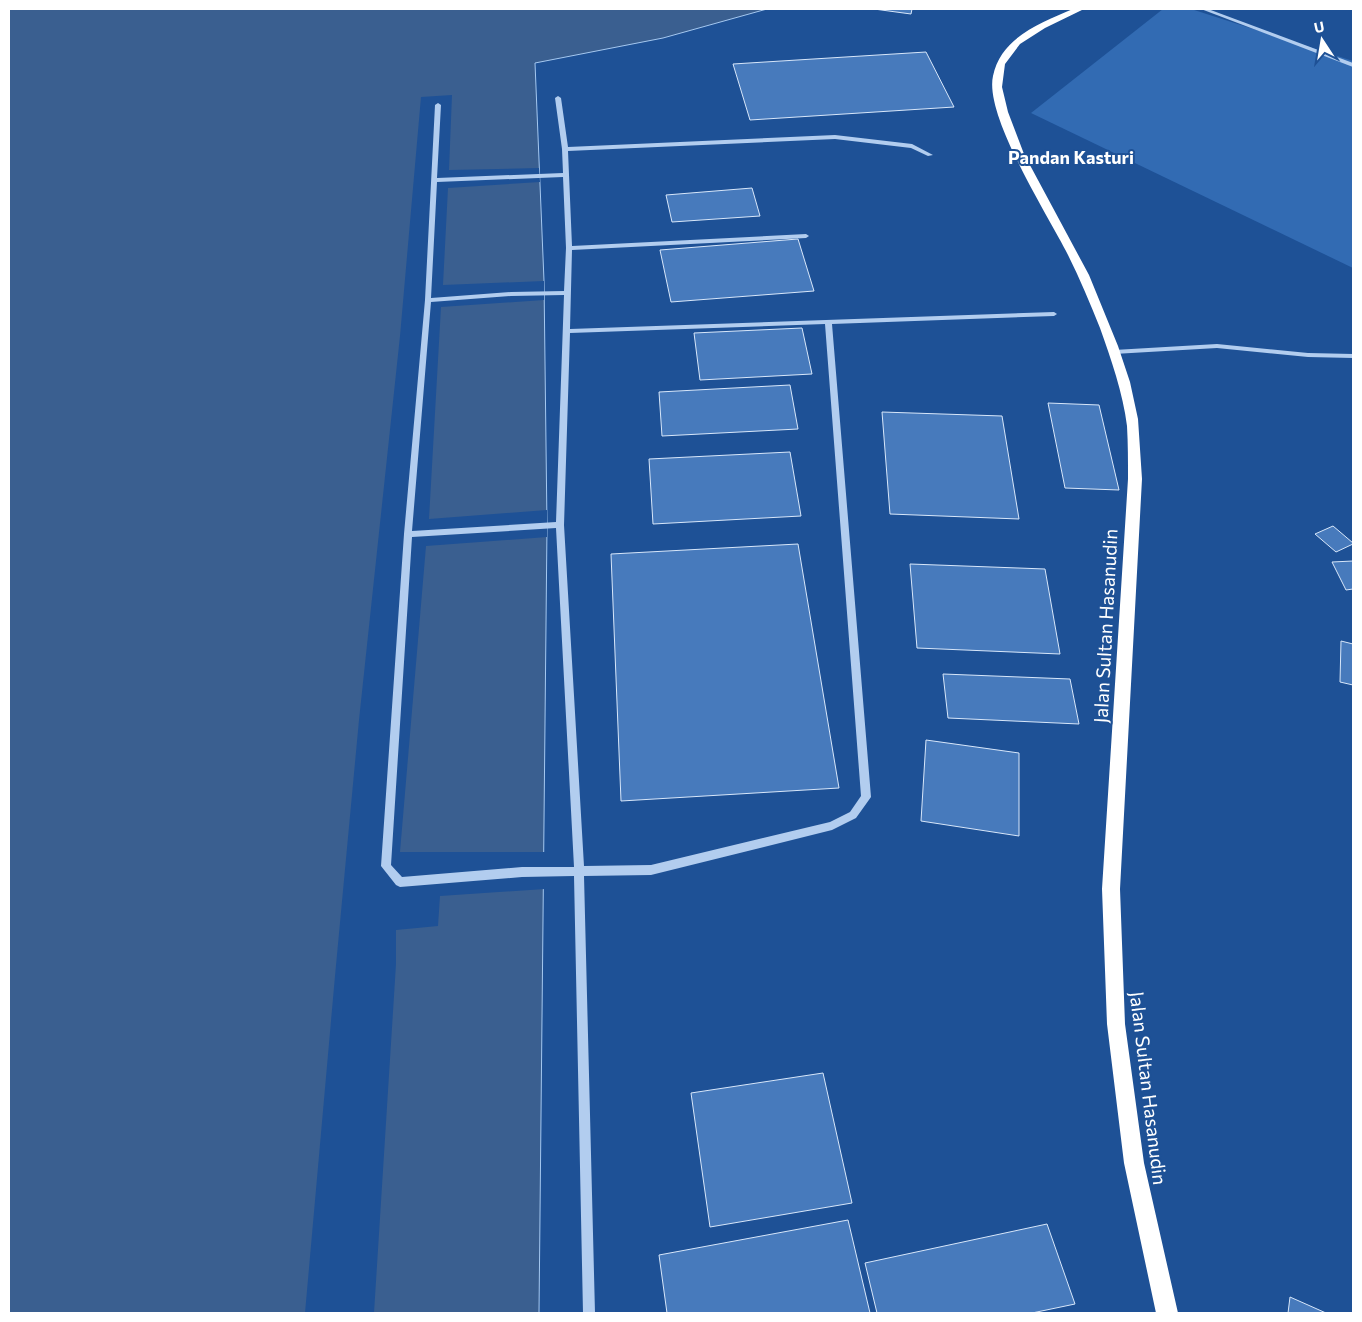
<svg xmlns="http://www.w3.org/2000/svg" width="1362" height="1322" viewBox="0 0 1362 1322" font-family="Commissioner,sans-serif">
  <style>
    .green { fill: #326bb3 }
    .water { fill: #3a5f90; stroke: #a5c8f0 }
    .pier { fill: #1e5196 }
    .building { fill: #477abc; stroke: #d8e7fa }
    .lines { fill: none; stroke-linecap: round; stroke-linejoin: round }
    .minor { fill: #b2cdef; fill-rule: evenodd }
    .highway { fill: #fff; fill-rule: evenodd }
    .labels { text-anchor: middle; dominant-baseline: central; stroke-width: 4; stroke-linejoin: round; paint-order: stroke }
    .far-quarter-label { font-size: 18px; font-weight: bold; fill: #fff; stroke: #1e5196 }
    .street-label { font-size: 19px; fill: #fff; stroke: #1e5196 }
  </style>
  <rect width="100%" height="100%" fill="#1e5196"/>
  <path class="green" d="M1163,9H1191L1353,61V268L1031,113Z"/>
  <path class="water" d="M9,9H767L663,38L535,63L544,281L547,526L539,1313H9Z"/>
  <path class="pier" d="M452,95L449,170L539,168L540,182L448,188L443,285L544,281V300L441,307L429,519L547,510V537L426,546L400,852H545V889L440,896L438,926L396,930V964L374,1313H305L335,976L359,720L400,336L421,97Z"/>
  <g class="building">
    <path d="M874,9H912L911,14Z"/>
    <path d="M926,52L954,107L750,120L733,64Z"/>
    <path d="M752,188L760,216L672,222L666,195Z"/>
    <path d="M798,239L814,291L671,302L660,250Z"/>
    <path d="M802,328L812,374L700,380L694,333Z"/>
    <path d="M790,385L798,429L662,436L659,392Z"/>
    <path d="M1048,403L1099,405L1119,490L1065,488Z"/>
    <path d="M882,412L1002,416L1019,519L890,514Z"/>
    <path d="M790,452L801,516L653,524L649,459Z"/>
    <path d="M1333,526L1353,543V544L1336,552L1315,534Z"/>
    <path d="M798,544L839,788L621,801L611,554Z"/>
    <path d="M1353,561V589L1346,590L1332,562Z"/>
    <path d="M910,564L1045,569L1060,654L917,648Z"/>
    <path d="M1341,641L1353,644V685L1340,682Z"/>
    <path d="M943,674L1070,679L1079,724L948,718Z"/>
    <path d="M926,740L1019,753V836L921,821Z"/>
    <path d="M823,1073L852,1203L710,1227L691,1093Z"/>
    <path d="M848,1220L870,1313H667L659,1255Z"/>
    <path d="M1047,1224L1075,1304L1032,1313H877L865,1263Z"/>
    <path d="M1290,1297L1326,1313H1288Z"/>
  </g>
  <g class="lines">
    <g class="minor">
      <path d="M1201,9H1208L1353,63V67Z"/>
      <path d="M558,96L561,98L568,147L835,135L912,144L933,155L928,156L911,148L835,139L568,151L572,246L806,234L809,236L806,238L572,250L570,329L1054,312L1057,314L1054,316L832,324L871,797L856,818L832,830L651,875L584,876L595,1313H583L574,876L522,877L400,887L396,885L381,866L404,534L425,300L435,105L438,103L441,105L437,178L563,173L562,149L555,98ZM563,177L566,248L564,291L511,292L431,298L437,182ZM564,295L556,522L412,531L431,302L511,296ZM825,324L861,796L850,812L830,822L651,865L584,866L564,525L570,333ZM556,528L574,867H522L402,877L391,865L412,537Z"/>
      <path d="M1217,344L1308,353L1353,354V358L1308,357L1217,348L1114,354L1110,352L1114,350Z"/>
    </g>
    <path class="highway" d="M1073,9H1084L1045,28L1020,44L1005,64L1002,87L1008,112L1024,154L1089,275L1118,346L1130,382L1138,419L1142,479L1120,889L1125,1024L1144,1163L1178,1313H1156L1124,1163L1107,1024L1102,889L1128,479C1128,461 1128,444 1127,426C1123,393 1111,359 1100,328C1090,303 1080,279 1068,255C1049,217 984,116 993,76C1001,37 1041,23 1073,9Z"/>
  </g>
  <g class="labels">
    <g class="far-quarter-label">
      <text x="1071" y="157">Pandan Kasturi</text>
    </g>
    <g class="street-label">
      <text transform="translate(1105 626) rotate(-87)">Jalan Sultan Hasanudin</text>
      <text transform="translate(1149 1088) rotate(83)">Jalan Sultan Hasanudin</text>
    </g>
  </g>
  <rect width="1362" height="1322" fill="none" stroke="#ffffff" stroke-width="20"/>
  <g transform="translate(1322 40) rotate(348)" stroke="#1e5196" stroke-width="4" paint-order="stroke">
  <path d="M0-4L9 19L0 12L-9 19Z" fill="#ffffff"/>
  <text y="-8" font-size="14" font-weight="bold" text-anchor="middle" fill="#ffffff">U</text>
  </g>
</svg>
